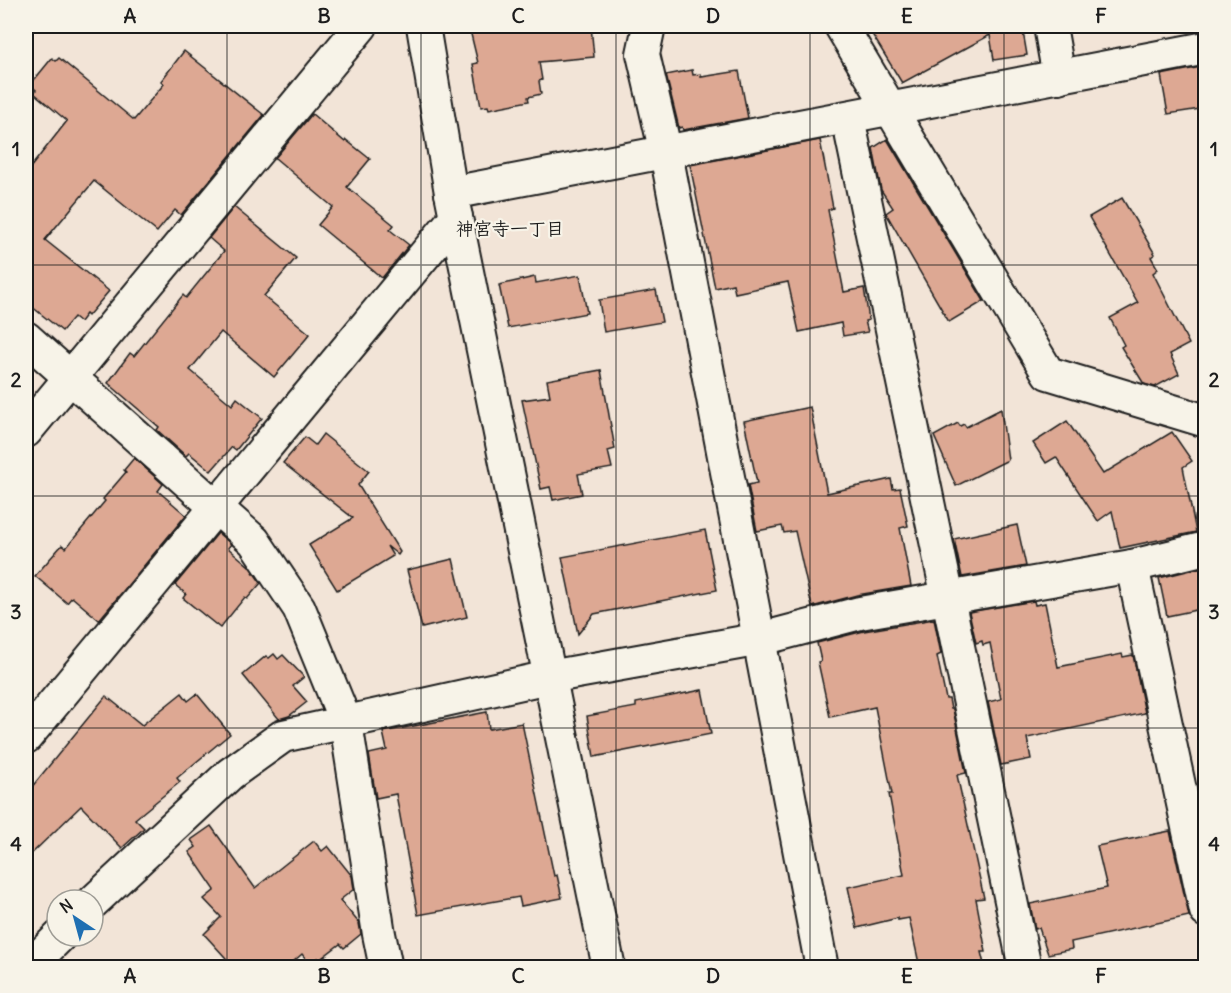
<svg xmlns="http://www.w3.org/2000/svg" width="1231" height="993" viewBox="0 0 1231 993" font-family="Delius,'Klee One',sans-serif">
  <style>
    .building { fill: #dda893; stroke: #1c1c1c; stroke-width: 1.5 }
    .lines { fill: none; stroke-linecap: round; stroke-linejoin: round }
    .minor-casing { stroke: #1c1c1c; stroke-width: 36 }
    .minor { stroke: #f7f3e8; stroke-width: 32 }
    .grid { fill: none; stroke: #1c1c1c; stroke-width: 1.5; stroke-opacity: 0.55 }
    .labels { text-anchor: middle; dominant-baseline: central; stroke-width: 4.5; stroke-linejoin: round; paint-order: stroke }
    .neighbourhood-label { font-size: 18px; font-weight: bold; fill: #1c1c1c; stroke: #f7f3e8 }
    .neatline { fill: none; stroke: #1c1c1c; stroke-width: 2 }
    .grid-label { font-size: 20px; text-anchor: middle; font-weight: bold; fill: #1c1c1c }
  </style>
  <rect width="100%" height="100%" fill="#f2e4d7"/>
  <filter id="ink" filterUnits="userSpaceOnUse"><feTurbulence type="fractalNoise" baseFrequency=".0167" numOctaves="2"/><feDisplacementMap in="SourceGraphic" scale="12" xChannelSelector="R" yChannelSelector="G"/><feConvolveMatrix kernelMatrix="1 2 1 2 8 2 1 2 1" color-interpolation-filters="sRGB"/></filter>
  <g filter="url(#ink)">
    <g class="building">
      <path d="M469,26H591L594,57L539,62L542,80L539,81L541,94L528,97L529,101L489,109L488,106L481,107L473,64L478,63Z"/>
      <path d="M867,26H1022L1027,55L994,60L990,35L902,83Z"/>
      <path d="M184,51L264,115L181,215L175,210L157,232L94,181L45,240L109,291L88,316L86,314L80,322L74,317L62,331L26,302V173L67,121L34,93L36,90L30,85L52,58L56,61L59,58L134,120L164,84L161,81Z"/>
      <path d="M1206,66V108L1168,114L1161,75Z"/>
      <path d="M692,70L693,75L701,74V77L739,71L748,118L683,130L682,127L679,128L666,75Z"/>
      <path d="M312,114L345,142L346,140L370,159L347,187L394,225L390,230L409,245L382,278L318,225L333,207L275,158Z"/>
      <path d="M887,139L984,301L949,322L887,215L886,213L893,208L881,190L873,148Z"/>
      <path d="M820,140L833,208L828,210L844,292L864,288L869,320L865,321L868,332L843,336L841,323L799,332L788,282L735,293L733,284L715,288L690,165Z"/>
      <path d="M1122,198L1155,254L1151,257L1158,269L1153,273L1189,344L1170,354L1179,374L1155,387L1144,384L1121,347L1124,345L1110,318L1138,303L1089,217Z"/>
      <path d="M234,207L296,258L264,296L310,334L274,377L221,332L190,370L232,405L237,398L262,418L236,450L232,447L211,471L189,453L186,456L157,430L159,427L108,383L130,353L134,356L183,295L186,298L224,251L209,238Z"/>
      <path d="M580,275L587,313L508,328L499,285L535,277L536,283Z"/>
      <path d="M656,290L662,322L604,332L599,300Z"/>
      <path d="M601,370L615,449L608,451L612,468L578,474L582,494L553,500L550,487L541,489L522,400L550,396L547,380Z"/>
      <path d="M810,407L827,493L891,479L893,489L900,488L908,526L900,528L911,586L857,595L812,607L795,531L784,533L782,526L757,531L748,485L757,483L744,421Z"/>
      <path d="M1001,409L1008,460L956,486L934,436L958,423L960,426L964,424L966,427Z"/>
      <path d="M1067,421L1103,474L1172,432L1192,461L1183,467L1196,532L1120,548L1112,511L1098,521L1056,457L1046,463L1033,443Z"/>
      <path d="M323,434L369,471L358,485L400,552L398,555L387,546L393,556L337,590L309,545L353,518L283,463L305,437L315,445Z"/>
      <path d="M134,458L163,484L158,491L186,515L99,620L72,597L67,603L35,576L62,545L66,548L105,501L103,499L126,472L124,470Z"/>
      <path d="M1017,525L1026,566L962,577L954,539Z"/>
      <path d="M705,530L717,590L594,614L578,634L562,557Z"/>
      <path d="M218,533L231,544L228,548L249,566L261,583L247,599L245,597L220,628L183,598L186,594L175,585Z"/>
      <path d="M453,559L467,617L422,628L407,570Z"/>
      <path d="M1203,567L1206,569V608L1167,616L1159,578Z"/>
      <path d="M1034,601L1035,605L1045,603L1058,667L1122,654L1123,657L1133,655L1145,713L1027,738L1031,759L1001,765L988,702L1001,699L990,643L983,645L982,641L976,643L969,612Z"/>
      <path d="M934,619L941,654L937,656L946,699H949L951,709H953L966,773L957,775L984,898L976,899L986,952H981L985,968H920L909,918L898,920V918L857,928L848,887L904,875L889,794H892L875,707L830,717L818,662L821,661L817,643L864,631Z"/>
      <path d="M274,654L278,659L283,655L304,677L293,686L307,702L289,716L279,719L243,675L266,656L269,658Z"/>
      <path d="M702,690L711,734L594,757L587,716L636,707V703Z"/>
      <path d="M182,693L188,701L197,694L230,734L177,778L180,782L135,819L144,828L122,848L81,806L26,859V794L106,696L142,725Z"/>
      <path d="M487,712L489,729L522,723L554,876L557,875L562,898L521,906L519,897L418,915L396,794L376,798L369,754L387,750L383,732Z"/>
      <path d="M211,826L255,888L314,841L322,851L328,846L352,876L354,889L340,900L359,923L361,934L344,948L340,944L319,960L318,958L310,964L302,954L286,968H235L204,934L221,917L204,899L215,890L189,852L196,847L191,840Z"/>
      <path d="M1170,831L1189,916L1071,942L1072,949L1048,954L1039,928L1035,929L1030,904L1107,888L1097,846Z"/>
    </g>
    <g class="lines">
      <g class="minor-casing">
        <g id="minor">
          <path d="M423,26L451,193L609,968"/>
          <path d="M649,26L643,54L666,153L822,968"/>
          <path d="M841,26L1048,373L1206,421"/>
          <path d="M1050,26L1059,77"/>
          <path d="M848,118L1025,968"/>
          <path d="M451,193L1206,48"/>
          <path d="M26,338L254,541L299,608L346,723L379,934L386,968"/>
          <path d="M26,431L361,26"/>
          <path d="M1132,566L1206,911"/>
          <path d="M26,737L456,217"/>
          <path d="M93,902L230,774L283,736L549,677L761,639L860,613L1132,566L1206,548"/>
          <path d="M28,968L60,936"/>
        </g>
      </g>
      <use href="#minor" class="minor"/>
    </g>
  </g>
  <path class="grid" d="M227,26V968M421,26V968M616,26V968M810,26V968M1004,26V968M26,265H1206M26,496H1206M26,728H1206"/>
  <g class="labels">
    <g class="neighbourhood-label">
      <text x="510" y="228">神宮寺一丁目</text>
    </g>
  </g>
  <rect width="1231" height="993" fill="none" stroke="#f7f3e8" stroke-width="66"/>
  <g transform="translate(75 918) rotate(324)"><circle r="28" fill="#f7f3e8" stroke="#9f9d96" stroke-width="1.5"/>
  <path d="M0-4.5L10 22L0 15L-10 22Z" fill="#1f6fb2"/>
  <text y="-9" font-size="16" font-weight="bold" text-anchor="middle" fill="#1c1c1c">N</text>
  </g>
  <rect x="33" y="33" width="1165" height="927" class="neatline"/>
  <g class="grid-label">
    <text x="130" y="23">A</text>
    <text x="324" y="23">B</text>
    <text x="518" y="23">C</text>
    <text x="713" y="23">D</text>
    <text x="907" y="23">E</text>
    <text x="1101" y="23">F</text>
    <text x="16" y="156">1</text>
    <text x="1214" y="156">1</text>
    <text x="16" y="387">2</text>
    <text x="1214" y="387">2</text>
    <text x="16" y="619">3</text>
    <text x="1214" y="619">3</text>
    <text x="16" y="851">4</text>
    <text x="1214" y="851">4</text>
    <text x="130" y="983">A</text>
    <text x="324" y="983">B</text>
    <text x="518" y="983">C</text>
    <text x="713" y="983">D</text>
    <text x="907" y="983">E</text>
    <text x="1101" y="983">F</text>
  </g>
</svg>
